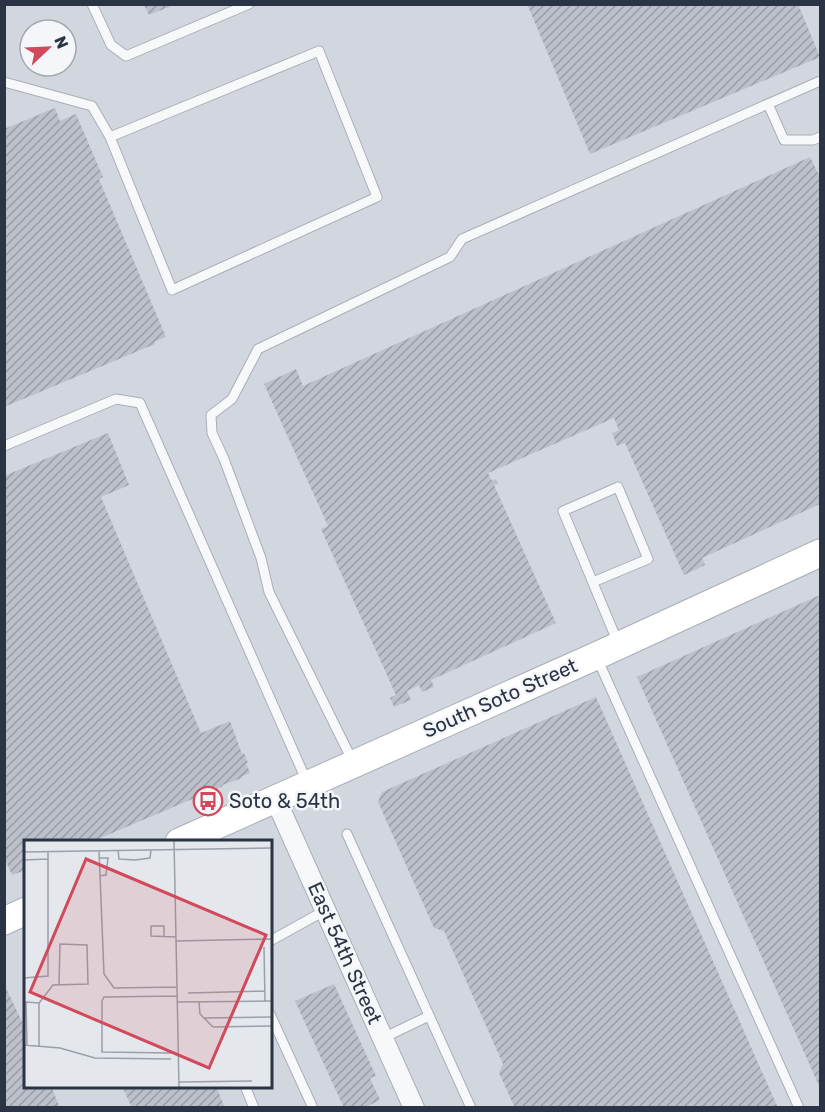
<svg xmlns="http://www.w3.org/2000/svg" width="825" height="1112" viewBox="0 0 825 1112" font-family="Rubik,sans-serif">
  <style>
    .built { fill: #d2d6de; fill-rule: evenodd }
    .building { fill: url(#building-hatch) }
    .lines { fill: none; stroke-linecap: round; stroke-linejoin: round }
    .lane-casing { stroke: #a9aeb7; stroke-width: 11 }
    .street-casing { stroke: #a9aeb7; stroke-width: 22 }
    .secondary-casing { stroke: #a9aeb7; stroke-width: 29 }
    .lane { stroke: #f7f8fa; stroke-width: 9 }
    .street { stroke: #f7f8fa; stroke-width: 20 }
    .secondary { stroke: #fff; stroke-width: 27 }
    .labels { text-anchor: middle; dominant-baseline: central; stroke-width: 5; stroke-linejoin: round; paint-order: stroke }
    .street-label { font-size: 20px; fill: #2b3445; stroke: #f4f6f9 }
    .poi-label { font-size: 20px; fill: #2b3445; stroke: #f4f6f9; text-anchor: start }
    .inset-road { fill: none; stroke: #9a9fa9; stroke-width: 1.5 }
    .view { fill: #d1495b; fill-opacity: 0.15; stroke: #d1495b; stroke-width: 3 }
    .inset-edge { fill: none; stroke: #2b3445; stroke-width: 3 }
  </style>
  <defs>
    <pattern id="building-hatch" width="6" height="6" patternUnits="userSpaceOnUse" patternTransform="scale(1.5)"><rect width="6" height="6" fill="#bbc0ca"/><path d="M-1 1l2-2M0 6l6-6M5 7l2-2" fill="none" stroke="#989da6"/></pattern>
  </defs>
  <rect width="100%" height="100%" fill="#e4e7ec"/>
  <path class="built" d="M5,5H820V1107H5ZM30,30H66V66H30ZM26,842H270V1086H26Z"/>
  <g class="building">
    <path d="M527,4H798L820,57L590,154Z"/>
    <path d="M144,5H174L149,15Z"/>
    <path d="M55,108L60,121L76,114L103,177L99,179L166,337L154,342L155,344L4,407V129Z"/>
    <path d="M810,157L818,173L820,172V504L702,558L705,565L684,575L625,443L617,446L612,433L619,430L614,418L488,473L492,481L496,479L498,483L494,485L556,623L431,680L434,687L422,692L419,685L407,691L411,700L394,707L390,698L396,695L321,529L328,526L264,384L296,369L303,386Z"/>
    <path d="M108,433L129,485L101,497L201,733L230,721L242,754L244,753L248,763H246L250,773L241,777L242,778L222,785L223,786L91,842H26V870L12,875L4,857V476Z"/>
    <path d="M820,595V1088L637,677Z"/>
    <path d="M596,697L778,1108H515L499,1073L503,1064L444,931L434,928L378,802L382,792Z"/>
    <path d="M4,984L26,1030V1086H51L60,1108H4Z"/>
    <path d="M334,984L376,1076L370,1078L380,1100L364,1108H344L295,1001Z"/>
    <path d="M122,1086H216L225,1108H132Z"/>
  </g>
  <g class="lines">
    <g class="lane-casing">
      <g id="lane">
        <path d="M92,4L111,45L126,56L249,4"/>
        <path d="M4,82L92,106L110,137L172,290L377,197L319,51L110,137"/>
        <path d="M768,104L784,140H813L820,137"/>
        <path d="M4,446L116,399L140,403L307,782"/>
        <path d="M593,582L648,559L618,487L563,511L618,643"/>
        <path d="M597,658L799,1108"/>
        <path d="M353,762L269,592L261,558L224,459L212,433L211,415L232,399L258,349L450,257L462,239L820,81"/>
        <path d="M347,834L471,1108"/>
        <path d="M270,941L326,910"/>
        <path d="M270,1014L313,1108"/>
        <path d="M383,1038L429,1016"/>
        <path d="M245,1086L254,1108"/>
      </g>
    </g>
    <g class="street-casing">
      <path id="street" d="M275,798L414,1108"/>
    </g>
    <g class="secondary-casing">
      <g id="secondary">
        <path d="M179,842L596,656L820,553"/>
        <path d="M4,921L26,911"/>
      </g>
    </g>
    <use href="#lane" class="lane"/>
    <use href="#street" class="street"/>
    <use href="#secondary" class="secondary"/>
  </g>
  <defs>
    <g id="bus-ring" transform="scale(1.5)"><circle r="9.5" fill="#f4f6f9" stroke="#d1495b" stroke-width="1.5"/><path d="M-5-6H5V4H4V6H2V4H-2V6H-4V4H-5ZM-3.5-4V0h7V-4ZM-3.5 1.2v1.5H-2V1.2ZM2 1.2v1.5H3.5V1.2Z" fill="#d1495b"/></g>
  </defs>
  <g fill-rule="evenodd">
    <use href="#bus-ring" x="208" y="801"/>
  </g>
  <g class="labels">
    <g class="street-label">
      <text transform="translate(500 698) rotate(-24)">South Soto Street</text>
      <text transform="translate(345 953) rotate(66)">East 54th Street</text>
    </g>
    <g class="poi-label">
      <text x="229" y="801">Soto &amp; 54th</text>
    </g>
  </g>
  <g transform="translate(24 840)">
    <rect width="248" height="248" fill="#e4e7ec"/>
    <path class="inset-road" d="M150,0L155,247M94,10L95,19L111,20L126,18L127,10M75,11L80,134L90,148L153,147M0,12L248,8M75,18H84L82,35L75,36M0,20L24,19M140,96V86H127V96L152,97M152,101L248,99M240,107L241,161M0,138L24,136V12M164,153L241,151M153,162L248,161M175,162L176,174L189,187L248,186M181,178L248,177M0,205L36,208L71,218L147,219M3,206L2,162L15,163M15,207V163L29,145L64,144L63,105L36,104L35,144M147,213L78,212V161L80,157L153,156M155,242L228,241"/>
    <path class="view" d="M62,19L242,95L185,228L6,152Z"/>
    <rect width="248" height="248" class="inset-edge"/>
  </g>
  <rect width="825" height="1112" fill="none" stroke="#2b3445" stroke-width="12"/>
  <g transform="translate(48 48) rotate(67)"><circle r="28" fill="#f4f6f9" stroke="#a4a8b1" stroke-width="1.5"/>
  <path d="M0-4.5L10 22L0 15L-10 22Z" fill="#d1495b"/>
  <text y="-9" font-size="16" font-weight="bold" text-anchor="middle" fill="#2b3445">N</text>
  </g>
</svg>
